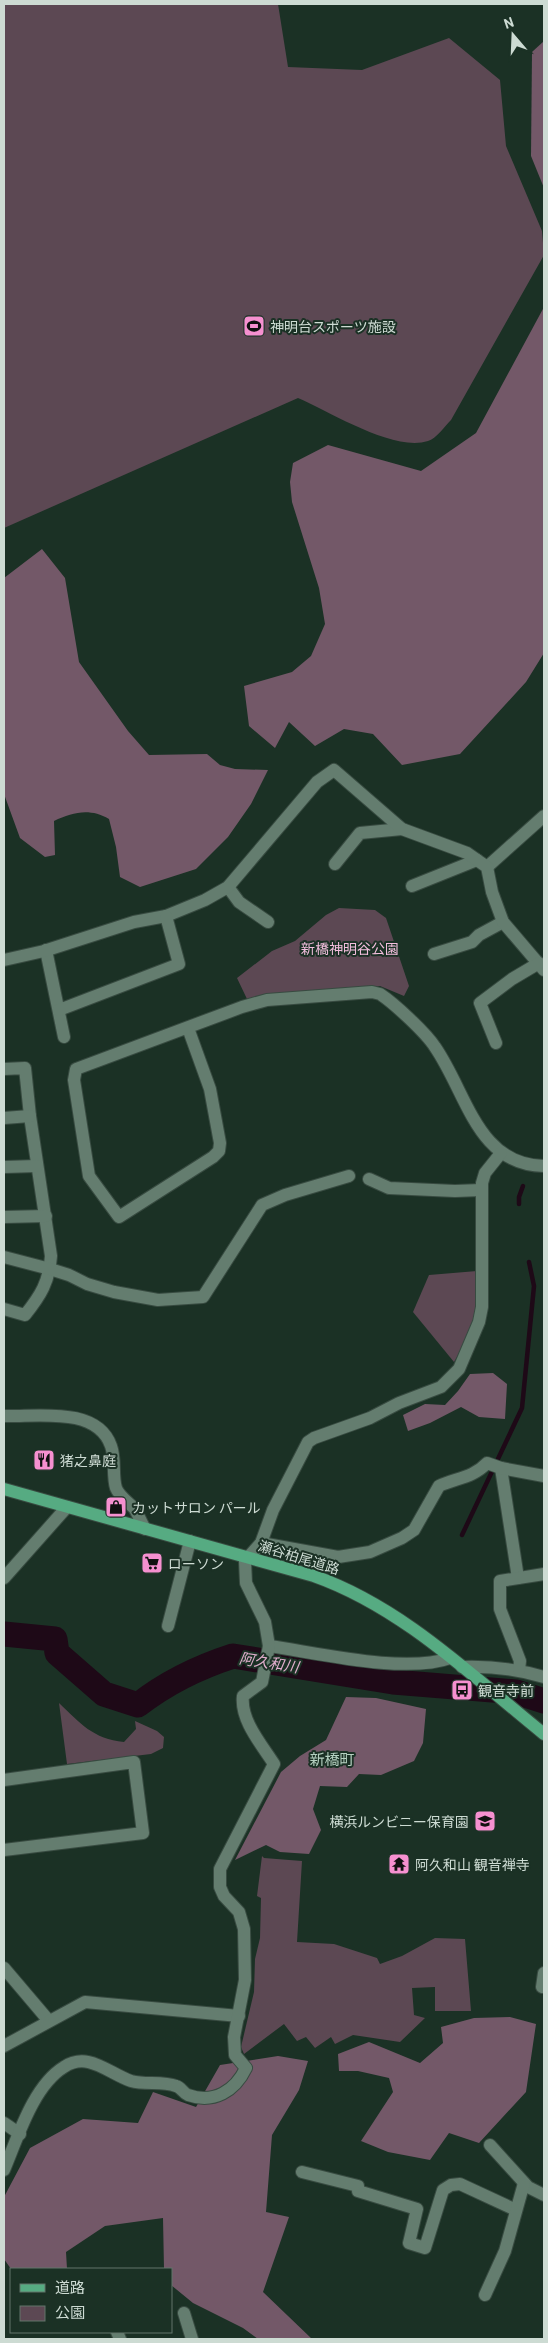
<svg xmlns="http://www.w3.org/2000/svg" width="548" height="2343" viewBox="0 0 548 2343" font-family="Barlow,'Noto Sans JP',sans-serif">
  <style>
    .green { fill: #5c4853 }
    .forest { fill: #735868 }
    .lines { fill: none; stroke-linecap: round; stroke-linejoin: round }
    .stream { stroke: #1e0917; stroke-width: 4.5 }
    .river { stroke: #1e0917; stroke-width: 25 }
    .minor-casing { stroke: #384b41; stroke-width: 14 }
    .major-casing { stroke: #384b41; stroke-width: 14 }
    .minor { stroke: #647d6f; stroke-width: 12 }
    .major { stroke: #56ab82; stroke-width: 12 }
    .labels { text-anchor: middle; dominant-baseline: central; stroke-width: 4; stroke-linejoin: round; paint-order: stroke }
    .poi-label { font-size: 14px; fill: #cddbd3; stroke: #1b3125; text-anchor: start }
    .park-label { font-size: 14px; fill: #f3bedd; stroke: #1b3125 }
    .street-label { font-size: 14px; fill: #cddbd3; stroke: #1b3125 }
    .water-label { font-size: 15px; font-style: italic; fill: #e3afce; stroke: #1b3125 }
    .neighbourhood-label { font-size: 15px; fill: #b5d1c1; stroke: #1b3125 }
  </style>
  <rect width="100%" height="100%" fill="#1b3125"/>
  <g class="green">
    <path d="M4,4H278L288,67L362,70L449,38L500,80L506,146L542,231L544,255L451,420C445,426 436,439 428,441C393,452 331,412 298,398L4,528Z"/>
    <path d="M339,908L375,910L386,918L409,986L404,996L380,986L268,994L247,999L237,978L272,951L295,941L326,915Z"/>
    <path d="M477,1271L478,1307L467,1340L454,1362L413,1312L429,1275Z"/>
    <path d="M59,1703C80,1723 93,1739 124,1742L136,1729L135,1721L157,1731L164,1737L163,1748L151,1754L67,1764Z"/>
    <path d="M262,1856L264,1858L302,1861L297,1942L334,1944L377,1958L380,1964L402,1956L435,1938L465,1939L471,2011H435V1987L412,1988L414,2015L425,2018L400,2042L353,2035L335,2044L331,2037L315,2048L306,2037L297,2041L284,2024L244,2054L241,2047L254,1992L255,1959L260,1938L261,1898L257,1896Z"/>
  </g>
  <g class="forest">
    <path d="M544,41V188L531,156L532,52Z"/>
    <path d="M544,307V653L526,682L460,754L402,765L373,734L344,729L315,746L289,722L275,748L249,726L244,686L292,672L311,656L325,624L319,588L292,502L290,482L293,463L328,445L421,471L476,433Z"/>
    <path d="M42,549L65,578L79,662L128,731L149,755L207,754L220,765L235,769L268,770L251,804L228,837L196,869L140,887L120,877L116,847L109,819C90,808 73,812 54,821L55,855L45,857L20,838L4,794V578Z"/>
    <path d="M493,1373L507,1384L505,1419L479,1417L461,1407L430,1423L408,1431L403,1415L425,1404L445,1405L458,1391L470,1374Z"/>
    <path d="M346,1697L376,1698L426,1709L423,1743L414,1761L381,1775L359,1774L347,1787L320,1786L313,1809L321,1830L309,1854L280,1852L266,1845L235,1860L281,1772L300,1756L326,1740Z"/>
    <path d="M510,2017L536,2024L526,2092L479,2143L449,2133L430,2160L388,2152L361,2141L393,2092L389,2078L358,2071H339L338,2054L369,2042L420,2063L443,2043L441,2027L474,2018Z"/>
    <path d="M278,2056L308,2061L299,2090L272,2135L266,2212L289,2217L263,2292L312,2339H258L243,2328L193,2303L171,2285V2269H164L163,2218L105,2226L66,2252L67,2269H11L4,2259V2197L30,2148L83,2119L138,2123L153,2092L196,2107L220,2065Z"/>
  </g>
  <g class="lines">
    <g class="stream">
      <path d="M519,1204V1197L523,1186"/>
      <path d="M462,1535L522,1408L534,1286L529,1262"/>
    </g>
    <path class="river" d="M4,1634L55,1639L57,1653L104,1694L138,1705C166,1683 199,1667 233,1656L393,1682L516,1692L544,1701"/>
    <g class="minor-casing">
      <g id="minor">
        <path d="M335,864L360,833L402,829"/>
        <path d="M487,867L544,816"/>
        <path d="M412,886L477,860"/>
        <path d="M228,887L239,902L268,922"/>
        <path d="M46,950L64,1037"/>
        <path d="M434,954L472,942L479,935L503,922"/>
        <path d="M4,960L44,951L134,922L166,916L205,900L228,887L317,782L334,770L402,829L467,853L487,867L492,892L503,922L544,970"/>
        <path d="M59,1010L179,964L166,916"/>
        <path d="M188,1028L210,1089L220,1143L219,1151L213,1157L119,1217L89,1176L74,1080L76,1069L242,1007L267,1000L372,992L380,994C395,1004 426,1033 435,1047C467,1093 477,1165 544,1166"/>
        <path d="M496,1043L480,1003L512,979L539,963"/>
        <path d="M4,1069L25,1068L30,1116L51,1256C49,1282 41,1295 25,1315L4,1309"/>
        <path d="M4,1118L30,1116"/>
        <path d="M4,1167L37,1166"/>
        <path d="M369,1179L389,1188L455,1191L481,1190"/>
        <path d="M4,1217L46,1216"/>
        <path d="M4,1257L50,1269L69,1275L87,1284L114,1292L158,1300L203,1297L262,1205L285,1195L349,1176"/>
        <path d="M4,1416C37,1417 97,1406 111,1446C116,1460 112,1475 116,1488C119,1496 128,1502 134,1508C138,1514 141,1522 145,1529"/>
        <path d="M501,1468L518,1578"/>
        <path d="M261,1543L338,1557L370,1552L402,1538L414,1530L439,1486C456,1478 473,1478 487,1463L501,1468L544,1476"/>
        <path d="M4,1578L67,1507"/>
        <path d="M168,1626L190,1541"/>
        <path d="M269,1646C318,1653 405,1674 450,1658"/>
        <path d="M462,1667C491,1666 517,1669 544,1677"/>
        <path d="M519,1670L520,1661L500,1609V1581L544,1574"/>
        <path d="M4,1780L134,1762L143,1833L4,1850"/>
        <path d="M4,1968L49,2021"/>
        <path d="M544,1973L542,1987H544"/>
        <path d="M4,2046L85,2002L239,2016"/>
        <path d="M4,2123L20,2134"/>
        <path d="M490,2145L528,2187L544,2195"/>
        <path d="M4,2170C18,2137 33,2086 64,2067C88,2051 108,2073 131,2081C145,2085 162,2081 176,2086C181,2087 183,2093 188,2095C214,2104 235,2091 246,2068L235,2055L234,2037L245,1980L244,1929L239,1912L224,1896L220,1887V1869L274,1764C262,1745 240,1720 243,1696L262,1682L269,1646L265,1622L246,1583L245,1561L261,1543L273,1510L308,1442L314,1438L370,1418L399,1403L441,1387L459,1369L479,1322L482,1307V1183L485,1173L501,1153"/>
        <path d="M302,2172L358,2186V2191L417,2209L409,2243L425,2248L443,2190L451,2185L460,2184L516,2210"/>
        <path d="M485,2295L505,2251L524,2183"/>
        <path d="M184,2313L192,2339"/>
        <path d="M117,2332L120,2339"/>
      </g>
    </g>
    <g class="major-casing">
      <path id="major" d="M4,1489L314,1576C402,1607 472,1676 544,1734"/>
    </g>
    <use href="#minor" class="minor"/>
    <use href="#major" class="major"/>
  </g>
  <defs>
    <g id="stadium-square" transform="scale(1.125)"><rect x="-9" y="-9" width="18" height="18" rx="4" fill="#f690d0" stroke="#1b3125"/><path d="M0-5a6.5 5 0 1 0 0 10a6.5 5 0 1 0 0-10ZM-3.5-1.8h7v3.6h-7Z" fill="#111"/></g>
    <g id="restaurant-square" transform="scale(1.125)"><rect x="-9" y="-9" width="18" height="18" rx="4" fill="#f690d0" stroke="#1b3125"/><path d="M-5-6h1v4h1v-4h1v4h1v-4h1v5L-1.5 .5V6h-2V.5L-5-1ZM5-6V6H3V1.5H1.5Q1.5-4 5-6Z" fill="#111"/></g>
    <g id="shop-square" transform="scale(1.125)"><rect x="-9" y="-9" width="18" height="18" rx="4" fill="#f690d0" stroke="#1b3125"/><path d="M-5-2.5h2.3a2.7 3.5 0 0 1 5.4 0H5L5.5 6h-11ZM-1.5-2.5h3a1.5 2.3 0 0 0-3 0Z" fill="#111"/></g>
    <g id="supermarket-square" transform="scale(1.125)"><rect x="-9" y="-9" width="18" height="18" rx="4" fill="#f690d0" stroke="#1b3125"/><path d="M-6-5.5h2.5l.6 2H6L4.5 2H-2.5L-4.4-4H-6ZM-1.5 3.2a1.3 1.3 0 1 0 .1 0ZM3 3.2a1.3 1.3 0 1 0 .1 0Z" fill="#111"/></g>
    <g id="bus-square" transform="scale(1.125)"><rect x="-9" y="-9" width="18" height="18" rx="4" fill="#f690d0" stroke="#1b3125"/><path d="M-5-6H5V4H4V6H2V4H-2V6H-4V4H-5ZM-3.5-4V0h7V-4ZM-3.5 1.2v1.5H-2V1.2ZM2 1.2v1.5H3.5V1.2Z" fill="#111"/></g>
    <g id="school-square" transform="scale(1.125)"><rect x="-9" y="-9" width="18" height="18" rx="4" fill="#f690d0" stroke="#1b3125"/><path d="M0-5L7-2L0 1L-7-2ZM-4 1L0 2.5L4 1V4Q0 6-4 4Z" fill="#111"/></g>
    <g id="temple-square" transform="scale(1.125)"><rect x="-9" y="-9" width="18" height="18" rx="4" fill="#f690d0" stroke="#1b3125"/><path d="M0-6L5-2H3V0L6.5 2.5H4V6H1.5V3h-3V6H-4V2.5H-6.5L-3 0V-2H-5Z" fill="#111"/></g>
  </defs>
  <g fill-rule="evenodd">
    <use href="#stadium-square" x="254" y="326"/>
    <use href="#restaurant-square" x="44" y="1460"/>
    <use href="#shop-square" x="116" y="1507"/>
    <use href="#supermarket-square" x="152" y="1563"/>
    <use href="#bus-square" x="462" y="1690"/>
    <use href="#school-square" x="485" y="1821"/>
    <use href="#temple-square" x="399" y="1864"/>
  </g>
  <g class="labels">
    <g class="poi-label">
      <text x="270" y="326">神明台スポーツ施設</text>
      <text x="60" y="1460">猪之鼻庭</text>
      <text x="132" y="1507">カットサロン パール</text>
      <text x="168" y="1563">ローソン</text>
      <text x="478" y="1690">観音寺前</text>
      <text x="469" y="1821" text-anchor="end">横浜ルンビニー保育園</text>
      <text x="415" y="1864">阿久和山 観音禅寺</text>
    </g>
    <g class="park-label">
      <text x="350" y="948">新橋神明谷公園</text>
    </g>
    <g class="street-label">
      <text transform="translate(299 1557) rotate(17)">瀬谷柏尾道路</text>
    </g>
    <g class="water-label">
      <text transform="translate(269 1662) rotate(9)">阿久和川</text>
    </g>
    <g class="neighbourhood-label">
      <text x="332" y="1759">新橋町</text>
    </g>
  </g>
  <rect width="548" height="2343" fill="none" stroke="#cddbd3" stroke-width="10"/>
  <rect x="10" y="2268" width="162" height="65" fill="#1b3125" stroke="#62756b"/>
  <rect x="20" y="2284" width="25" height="8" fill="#56ab82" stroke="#62756b"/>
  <text x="55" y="2293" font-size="15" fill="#cddbd3">道路</text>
  <rect x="20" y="2306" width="25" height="15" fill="#5c4853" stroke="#62756b"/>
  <text x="55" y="2318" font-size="15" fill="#cddbd3">公園</text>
  <g transform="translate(513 35) rotate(341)" stroke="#1b3125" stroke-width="4" paint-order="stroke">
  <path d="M0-4L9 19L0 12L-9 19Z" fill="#cddbd3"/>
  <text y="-8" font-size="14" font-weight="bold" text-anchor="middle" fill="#cddbd3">N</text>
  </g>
</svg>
